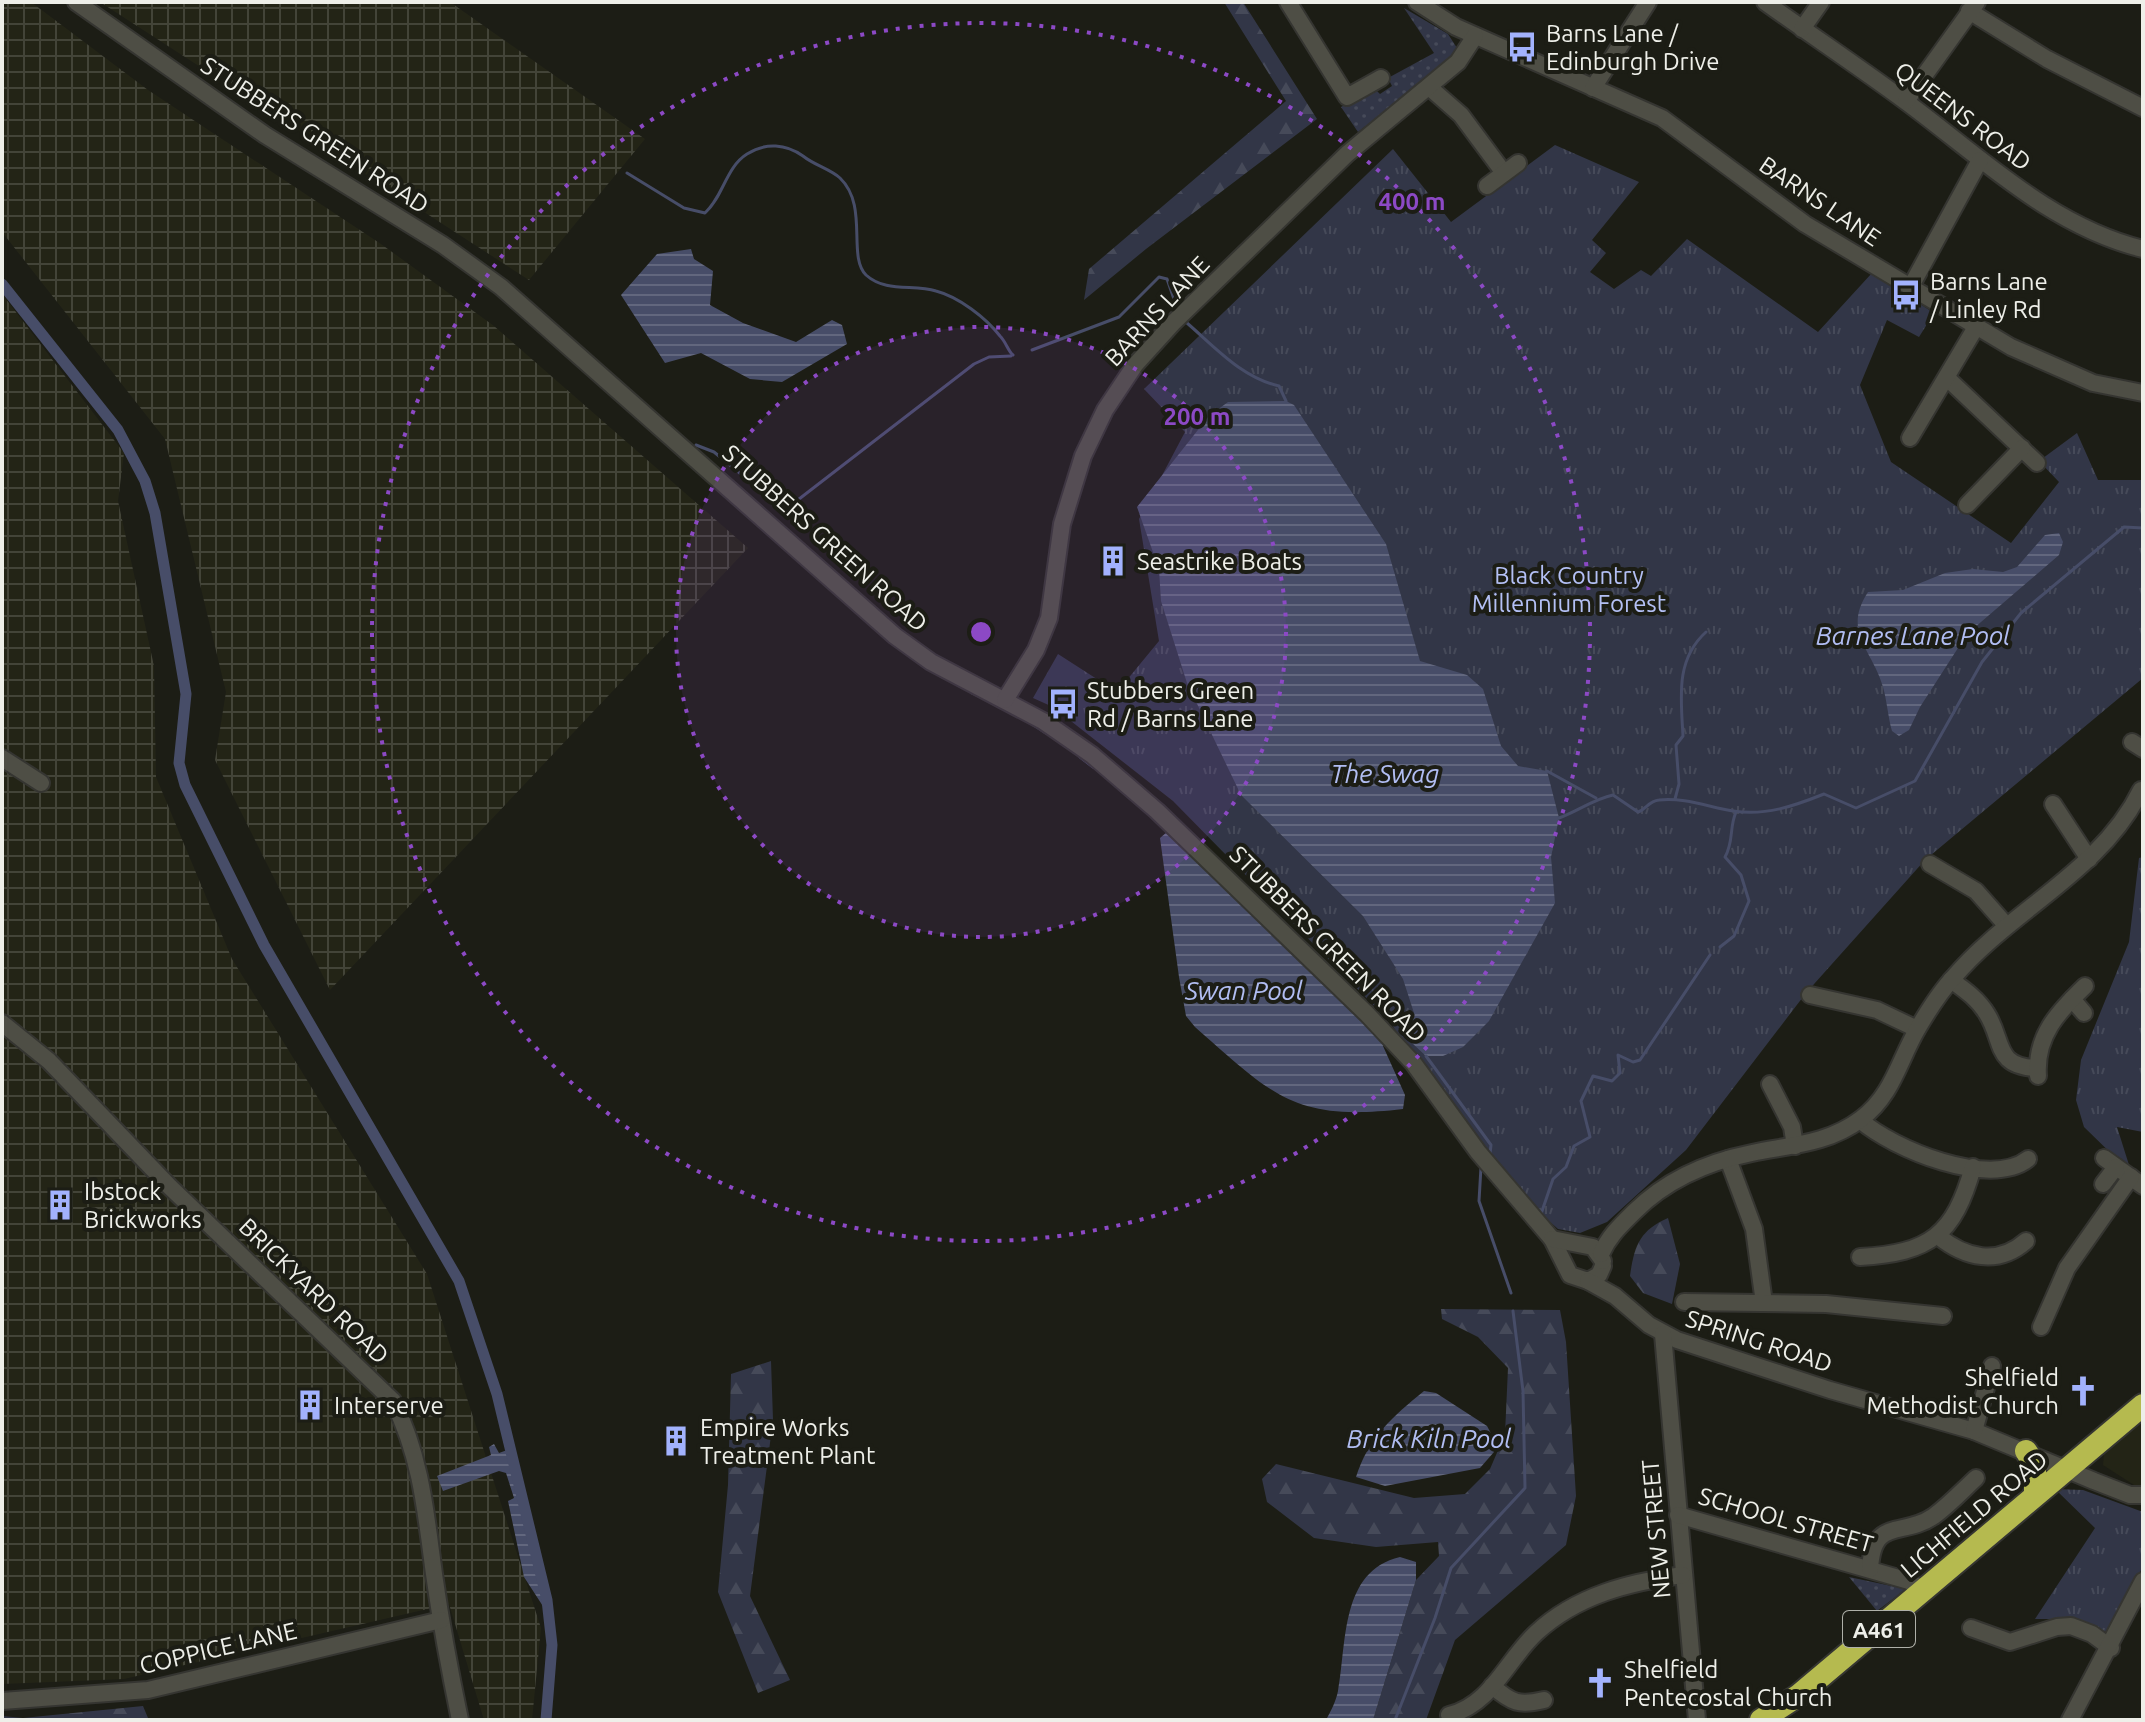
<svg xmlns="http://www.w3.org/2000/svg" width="2145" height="1722" viewBox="0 0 2145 1722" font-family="Ubuntu,sans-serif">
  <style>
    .built { fill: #232416 }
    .industrial { fill: url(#industrial-grid) }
    .grass { fill: url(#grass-dots) }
    .forest { fill: url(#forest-firs) }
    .park { fill: url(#park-tufts) }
    .water { fill: url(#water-rules) }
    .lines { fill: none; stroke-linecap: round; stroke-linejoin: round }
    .stream { stroke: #474d68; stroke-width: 3 }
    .canal { stroke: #474d68; stroke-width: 11 }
    .minor-casing { stroke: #353531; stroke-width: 20 }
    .highway-casing { stroke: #353531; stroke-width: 26 }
    .minor { stroke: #4e4e45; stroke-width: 16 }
    .highway { stroke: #b5ba4f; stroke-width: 22 }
    .ring { fill: none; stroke: #8c49c5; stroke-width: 4; stroke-dasharray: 4 8 }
    .labels { text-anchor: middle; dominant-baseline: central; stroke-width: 8; stroke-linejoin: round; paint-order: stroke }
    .shield { fill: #1c1d15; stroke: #afb0a9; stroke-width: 2 }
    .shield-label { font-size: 22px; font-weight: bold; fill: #eeefe9 }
    .poi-label { font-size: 24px; fill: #eeefe9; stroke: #1c1d15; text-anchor: start }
    .street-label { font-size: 24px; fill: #eeefe9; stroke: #1c1d15 }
    .park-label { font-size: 24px; fill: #b4c0f5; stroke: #1c1d15 }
    .water-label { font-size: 26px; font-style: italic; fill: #b1bdf2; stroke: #1c1d15 }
    .centre { fill: #8c49c5; stroke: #1c1d15; stroke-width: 4 }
    .ring-label { font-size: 24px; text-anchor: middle; font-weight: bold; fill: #8c49c5; stroke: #1c1d15; stroke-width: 8; stroke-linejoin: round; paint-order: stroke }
  </style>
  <defs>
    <pattern id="industrial-grid" width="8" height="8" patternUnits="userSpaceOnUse" patternTransform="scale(2)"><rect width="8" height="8" fill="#232416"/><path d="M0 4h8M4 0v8" fill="none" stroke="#434438"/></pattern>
    <pattern id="grass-dots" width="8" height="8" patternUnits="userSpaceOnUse" patternTransform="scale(2)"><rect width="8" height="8" fill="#323647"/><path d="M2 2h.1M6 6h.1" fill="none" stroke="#464a59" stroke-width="1.8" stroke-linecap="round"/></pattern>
    <pattern id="forest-firs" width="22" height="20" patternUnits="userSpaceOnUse" patternTransform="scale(2)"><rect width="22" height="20" fill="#323647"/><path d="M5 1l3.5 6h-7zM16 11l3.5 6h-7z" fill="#464a59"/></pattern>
    <pattern id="park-tufts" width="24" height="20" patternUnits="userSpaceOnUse" patternTransform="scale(2)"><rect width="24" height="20" fill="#323647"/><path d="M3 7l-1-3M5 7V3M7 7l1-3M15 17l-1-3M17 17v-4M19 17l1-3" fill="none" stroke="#464a59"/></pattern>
    <pattern id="water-rules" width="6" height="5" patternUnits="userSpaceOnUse" patternTransform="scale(2)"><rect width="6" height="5" fill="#474d68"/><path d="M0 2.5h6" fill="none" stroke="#62677e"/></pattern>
  </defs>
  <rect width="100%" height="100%" fill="#1c1d15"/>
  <path class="built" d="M2143,1420V1485H2134L2103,1465L2104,1453Z"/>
  <g class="industrial">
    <path d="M2,2H31L148,90L381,244L494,326L748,548L330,990L215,760L226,692L165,439L2,232Z"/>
    <path d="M100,2H450L645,139L529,280Z"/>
    <path d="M2,294L124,453L118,501L154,666L156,777L232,959L427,1274L541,1628L532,1720H484L449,1604L124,1679L2,1684Z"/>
  </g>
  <g class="grass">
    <path d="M1404,8L1448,34L1457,48L1451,61L1358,132L1341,107L1374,88L1380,94L1392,86L1388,78L1434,53Z"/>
    <path d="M1849,1577L1906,1589L1877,1611Z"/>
  </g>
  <g class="forest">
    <path d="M1224,2H1243L1317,119L1146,249L1084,300L1089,269L1286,101Z"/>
    <path d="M1668,1218L1680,1264L1672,1304L1643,1293L1630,1276C1634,1246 1640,1230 1668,1218Z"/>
    <path d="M1441,1309L1560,1310L1566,1342L1576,1496L1566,1545L1455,1640L1426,1720H1373L1416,1580L1439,1556L1438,1542L1376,1547L1314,1538L1267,1502L1262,1479L1276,1464L1414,1498L1465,1494L1490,1469L1505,1434L1508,1368L1478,1337L1442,1319Z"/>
    <path d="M771,1361L773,1420L750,1596L790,1680L758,1693L718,1592L728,1485L731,1374Z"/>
    <path d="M143,1706L148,1718L2,1720V1716L23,1718Z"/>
  </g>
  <g class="park">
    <path d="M1555,145L1639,182L1592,240L1606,253L1590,272L1614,289L1641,270L1651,276L1687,239L1818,332L1872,273L1934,313L1919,337L1887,320L1860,385L1891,462L2011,543L2059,482L2039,461L2077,433L2098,480H2143V678L1925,860L1806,993L1686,1150L1607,1222L1580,1233L1558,1229L1541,1214L1485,1150L1388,1020L1173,801L1053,707L1033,698L1058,654L1117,692L1159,641L1139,519L1185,432L1144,389L1393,149L1451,222Z"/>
    <path d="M2143,857V1132L2117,1127L2129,1165L2122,1164L2084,1127L2076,1100L2081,1060L2129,942L2139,858Z"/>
    <path d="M2055,1489L2083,1490L2143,1512V1566L2109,1636L2071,1619H2035L2095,1528Z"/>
  </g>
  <g class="water">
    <path d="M691,249L694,259L713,271L710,305L743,323L796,342L832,320L842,325L847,344L782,382L750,379L701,353L665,363L621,295L657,254Z"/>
    <path d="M1286,401L1294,405L1386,544L1420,661L1467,675L1483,689L1501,746L1518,766L1547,771L1559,818L1551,857L1555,903L1489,1021L1463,1047L1443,1056H1426L1398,1030L1414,1013L1403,979L1363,916L1241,795L1187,683L1161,601L1159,569L1137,507L1209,416L1228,402Z"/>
    <path d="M2059,533L2063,542L2059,555L1967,634L1920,707L1909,730L1899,736L1892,731C1888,717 1887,701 1883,687C1872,649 1842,632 1868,592L1903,590L1945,573L1973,569L2003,572L2017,567L2045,535Z"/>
    <path d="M1167,832L1365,1025L1387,1041L1383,1046L1405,1095L1403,1109C1293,1122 1273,1095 1195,1027L1186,1016L1179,977L1160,838Z"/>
    <path d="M1424,1391L1436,1393L1487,1426L1494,1439V1452L1480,1468L1385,1486L1356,1477C1368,1438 1393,1416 1424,1391Z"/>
    <path d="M494,1444L499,1453L510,1449L550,1617L524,1577L508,1501L514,1498L506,1473L499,1471L443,1491L437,1476L491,1455L489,1447Z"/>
    <path d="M1400,1557L1416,1562V1580L1373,1720H1326C1331,1711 1336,1701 1338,1691C1347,1643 1340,1571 1400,1557Z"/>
  </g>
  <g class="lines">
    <g class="stream">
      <path d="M627,173L684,208L705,213C723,197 726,167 747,154C766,142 786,144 803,156C814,165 830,169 840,178C869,206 847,256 866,275C886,293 913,284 936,291C959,297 986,318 1000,336C1006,342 1008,351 1013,355"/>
      <path d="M1187,323C1216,348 1241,377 1279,386L1286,401"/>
      <path d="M1032,350L1119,317L1159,277L1167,279L1175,302"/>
      <path d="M696,445L714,452L779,505L790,506L974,364L989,357L1011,356"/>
      <path d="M972,693L983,698"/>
      <path d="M1029,722L1046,733"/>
      <path d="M1080,757L1093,767"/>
      <path d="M1547,771L1596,798"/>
      <path d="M1675,799L1679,784L1676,745L1683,736C1681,698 1675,660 1706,632"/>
      <path d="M1559,818C1578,811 1594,799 1613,795L1638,812C1646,809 1649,801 1659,800C1683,797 1709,807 1733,811C1766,816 1794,806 1824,794L1856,808L1915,781L1982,662L2021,613L2124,527L2143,528"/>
      <path d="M1720,947L1734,936L1749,901L1741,875L1725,857C1734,841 1729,828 1736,812"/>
      <path d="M1426,1056L1491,1145L1490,1154"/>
      <path d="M1481,1167L1479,1201L1511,1293"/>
      <path d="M1541,1214L1553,1179L1566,1167L1574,1146L1590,1137L1581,1101L1593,1076L1612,1081L1620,1073L1618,1055L1633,1062L1640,1060L1710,955"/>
      <path d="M1395,1720L1435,1618L1451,1568L1525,1488L1523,1391L1513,1311"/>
    </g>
    <path class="canal" d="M2,284L118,430L145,481L155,513L186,694L179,763L185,785L264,945L459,1281L497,1394L547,1600L552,1645L546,1720"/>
    <g class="minor-casing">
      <g id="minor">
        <path d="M76,2L265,135L443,245L501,287L895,636L931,662L1043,721L1092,755L1157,811L1367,1014L1414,1064L1478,1152L1552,1239L1570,1275L1588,1281L1599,1275L1603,1266"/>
        <path d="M1288,2L1347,97L1381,78"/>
        <path d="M1417,2L1456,27L1662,118L1805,224L2011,347L2093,383L2143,393"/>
        <path d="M1765,2C1811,35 1859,67 1905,101C1981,157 2050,226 2143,249"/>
        <path d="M1969,11L2047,59L2143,108"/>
        <path d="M1802,29L1821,2"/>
        <path d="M1429,87L1461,115L1504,173"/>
        <path d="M1593,88L1648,2"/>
        <path d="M1906,101L1977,2"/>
        <path d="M1487,186L1518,163"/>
        <path d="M1910,288L1980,160"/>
        <path d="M1947,378L2037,463"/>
        <path d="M1910,438L1976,327"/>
        <path d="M1967,505L2022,448"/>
        <path d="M1005,700L1036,650L1049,618L1062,524L1083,456L1105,410L1135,365L1174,322L1347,154L1458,62L1475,36"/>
        <path d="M2132,742L2143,749"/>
        <path d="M2,758L41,783"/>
        <path d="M2053,804L2089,859"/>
        <path d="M1930,864L1976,891L2006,925"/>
        <path d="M1951,980C1965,990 1978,999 1987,1014C2004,1041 1994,1067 2037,1068"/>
        <path d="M1810,995L1877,1010L1917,1029"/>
        <path d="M2072,999L2084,1013"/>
        <path d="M2,1023L49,1061L170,1187L393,1401C421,1456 426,1514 434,1574C441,1623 450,1672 460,1720"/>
        <path d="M2038,1076C2035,1036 2058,1012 2085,986"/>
        <path d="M1770,1084L1792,1127L1795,1146"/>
        <path d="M1860,1120C1893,1149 1990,1189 2028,1159"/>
        <path d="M2104,1158L2143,1186"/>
        <path d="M1728,1159L1754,1229L1764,1303"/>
        <path d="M2103,1184L2116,1167"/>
        <path d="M1938,1236C1965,1258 1998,1266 2026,1241"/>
        <path d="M1552,1239L1593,1247L1603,1261"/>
        <path d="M1601,1254C1609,1236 1620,1226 1634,1212C1667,1179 1707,1162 1752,1153C1790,1145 1828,1144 1861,1119C1893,1095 1899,1060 1918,1028C1928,1011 1940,992 1953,978C2010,910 2101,872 2141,790"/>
        <path d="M1860,1257C1930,1253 1954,1235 1973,1167"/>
        <path d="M1588,1281L1615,1296L1649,1325L1677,1340L1830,1390L1974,1431L2094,1481L2130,1495H2143"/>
        <path d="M1684,1302L1826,1304L1943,1316"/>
        <path d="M2041,1327L2067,1268L2131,1177"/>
        <path d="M1663,1334L1697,1720"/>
        <path d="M1974,1431L1992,1366"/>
        <path d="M1678,1515L1909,1581L1924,1591"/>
        <path d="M1870,1569C1873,1516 1902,1538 1934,1516C1949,1505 1962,1491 1976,1478"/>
        <path d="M1971,1628L2010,1642L2057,1627L2071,1626L2092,1634L2111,1648"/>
        <path d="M1492,1686C1512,1703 1519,1706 1544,1700"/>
        <path d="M2,1701L148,1690L441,1620"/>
        <path d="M1449,1715C1491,1705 1506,1661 1536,1633C1577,1595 1630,1582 1683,1575"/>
        <path d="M2070,1720L2143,1581"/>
      </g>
    </g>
    <g class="highway-casing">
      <g id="highway">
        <path d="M2026,1451L2035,1465V1495"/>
        <path d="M1761,1720L1799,1695L2143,1405"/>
      </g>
    </g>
    <use href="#minor" class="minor"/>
    <use href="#highway" class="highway"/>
  </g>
  <circle cx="981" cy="632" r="305" fill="#8c49c5" fill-opacity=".12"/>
  <g class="ring">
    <circle cx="981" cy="632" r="305"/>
    <circle cx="981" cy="632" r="609"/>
  </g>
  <defs>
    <g id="bus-bare" transform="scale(2.4)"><path d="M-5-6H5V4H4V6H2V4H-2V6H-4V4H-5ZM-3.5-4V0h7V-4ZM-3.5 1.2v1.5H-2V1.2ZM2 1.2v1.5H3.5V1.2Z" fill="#a2b2fd" stroke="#1c1d15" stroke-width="2.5" paint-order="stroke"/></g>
    <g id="building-bare" transform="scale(2.4)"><path d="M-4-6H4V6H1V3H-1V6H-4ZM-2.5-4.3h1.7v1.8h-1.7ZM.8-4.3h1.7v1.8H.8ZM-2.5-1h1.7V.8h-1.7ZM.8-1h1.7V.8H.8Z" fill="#a2b2fd" stroke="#1c1d15" stroke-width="2.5" paint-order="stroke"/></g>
    <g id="church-bare" transform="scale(2.4)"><path d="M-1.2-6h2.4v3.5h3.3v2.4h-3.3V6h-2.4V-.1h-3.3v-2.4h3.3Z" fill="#a2b2fd" stroke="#1c1d15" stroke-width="2.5" paint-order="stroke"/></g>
  </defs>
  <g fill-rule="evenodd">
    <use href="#bus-bare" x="1522" y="47"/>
    <use href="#bus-bare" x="1906" y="295"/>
    <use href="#building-bare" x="1113" y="561"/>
    <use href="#bus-bare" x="1063" y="704"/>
    <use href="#building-bare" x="60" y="1205"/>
    <use href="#church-bare" x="2083" y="1391"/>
    <use href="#building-bare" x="310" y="1405"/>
    <use href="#building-bare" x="676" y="1441"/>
    <use href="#church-bare" x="1600" y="1683"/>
  </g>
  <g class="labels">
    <rect class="shield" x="1843" y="1611" width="72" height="36" rx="6"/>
    <g class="shield-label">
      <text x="1879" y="1629">A461</text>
    </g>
    <g class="poi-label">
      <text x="1546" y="33">Barns Lane /<tspan x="1546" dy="28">Edinburgh Drive</tspan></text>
      <text x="1930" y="281">Barns Lane<tspan x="1930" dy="28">/ Linley Rd</tspan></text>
      <text x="1137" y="561">Seastrike Boats</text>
      <text x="1087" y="690">Stubbers Green<tspan x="1087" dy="28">Rd / Barns Lane</tspan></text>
      <text x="84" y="1191">Ibstock<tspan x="84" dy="28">Brickworks</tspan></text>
      <text x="2059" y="1377" text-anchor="end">Shelfield<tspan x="2059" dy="28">Methodist Church</tspan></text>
      <text x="334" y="1405">Interserve</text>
      <text x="700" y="1427">Empire Works<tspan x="700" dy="28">Treatment Plant</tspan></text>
      <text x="1624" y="1669">Shelfield<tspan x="1624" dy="28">Pentecostal Church</tspan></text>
    </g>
    <g class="street-label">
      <text transform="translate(1963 116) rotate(37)">QUEENS ROAD</text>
      <text transform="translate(315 135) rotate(33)">STUBBERS GREEN ROAD</text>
      <text transform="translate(1820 201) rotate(34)">BARNS LANE</text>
      <text transform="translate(1157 311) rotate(-47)">BARNS LANE</text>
      <text transform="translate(825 538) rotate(42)">STUBBERS GREEN ROAD</text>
      <text transform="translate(1328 944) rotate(45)">STUBBERS GREEN ROAD</text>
      <text transform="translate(314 1291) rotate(44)">BRICKYARD ROAD</text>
      <text transform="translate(1759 1341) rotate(18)">SPRING ROAD</text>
      <text transform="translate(1974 1514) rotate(-40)">LICHFIELD ROAD</text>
      <text transform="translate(1786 1520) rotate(16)">SCHOOL STREET</text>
      <text transform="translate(1656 1529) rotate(-95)">NEW STREET</text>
      <text transform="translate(218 1648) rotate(-13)">COPPICE LANE</text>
    </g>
    <g class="park-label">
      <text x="1569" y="575">Black Country<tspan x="1569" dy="28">Millennium Forest</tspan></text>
    </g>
    <g class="water-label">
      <text x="1913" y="635">Barnes Lane Pool</text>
      <text x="1385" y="773">The Swag</text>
      <text x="1244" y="990">Swan Pool</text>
      <text x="1429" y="1438">Brick Kiln Pool</text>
    </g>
  </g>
  <circle cx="981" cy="632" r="12" class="centre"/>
  <g class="ring-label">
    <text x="1412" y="210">400 m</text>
    <text x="1197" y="425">200 m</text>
  </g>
  <rect width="2145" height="1722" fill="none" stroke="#eeefe9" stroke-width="8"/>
</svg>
